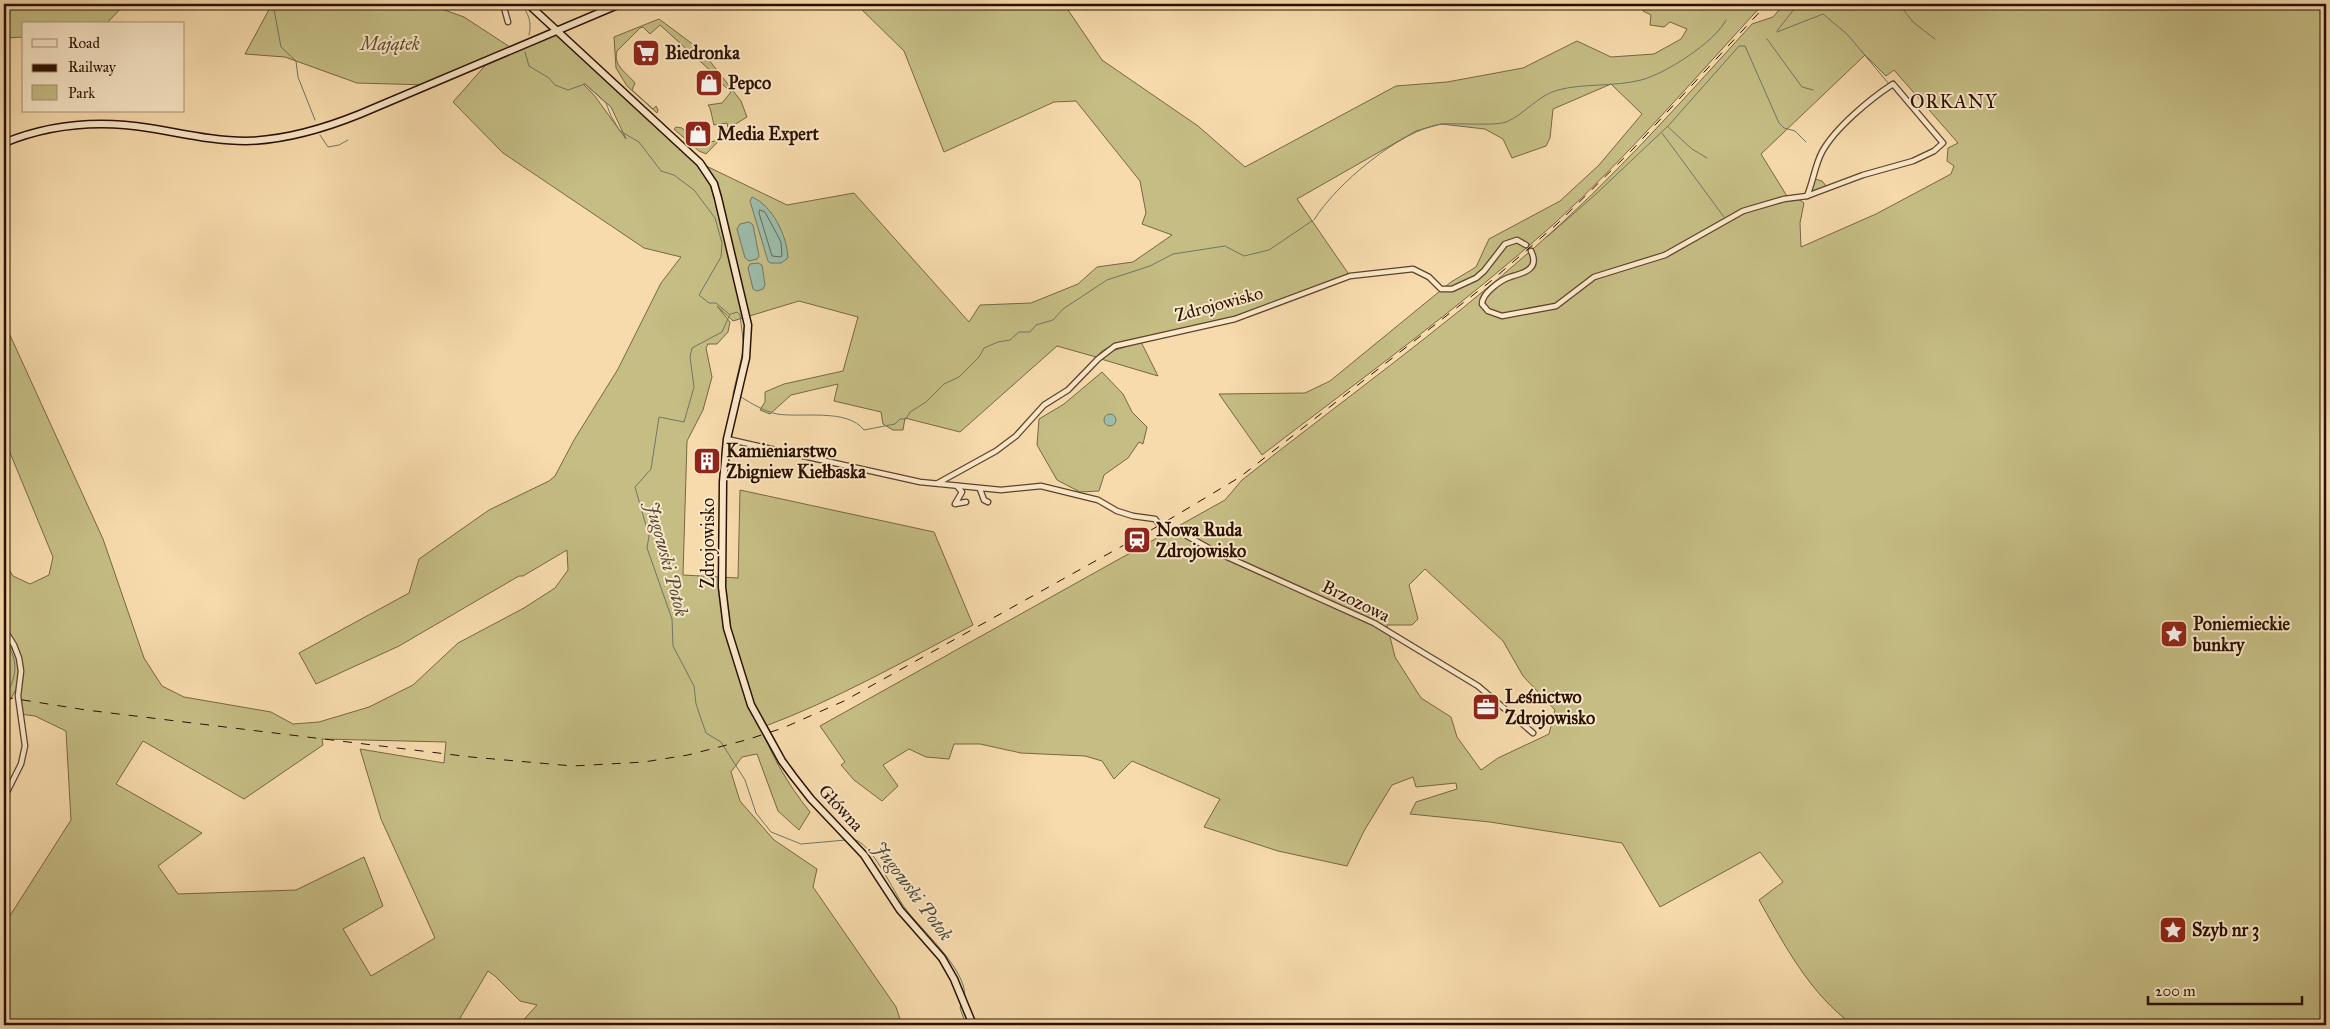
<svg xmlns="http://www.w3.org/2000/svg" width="2330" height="1029" viewBox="0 0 2330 1029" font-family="'IM FELL Great Primer',serif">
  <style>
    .green { fill: #c5bd84; stroke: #786642; fill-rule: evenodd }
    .water { fill: #9dbba8; stroke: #6f7765 }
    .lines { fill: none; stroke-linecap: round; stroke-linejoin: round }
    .shore { stroke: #646654; stroke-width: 1 }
    .stream { stroke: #6f7765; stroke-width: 1 }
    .street-casing { stroke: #5d432c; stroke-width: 7 }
    .secondary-casing { stroke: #2a1001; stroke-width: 9 }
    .street { stroke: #fae8c9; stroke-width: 4.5 }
    .secondary { stroke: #fae8c9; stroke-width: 6 }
    .rail { stroke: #2a1001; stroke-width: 1; stroke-dasharray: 9 9; stroke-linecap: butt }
    .labels { text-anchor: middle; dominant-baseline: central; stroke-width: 4; stroke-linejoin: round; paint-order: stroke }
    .park-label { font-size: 18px; font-style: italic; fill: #604d2f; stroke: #fae8c9 }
    .poi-label { font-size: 18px; font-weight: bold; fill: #2a1001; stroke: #fae8c9; text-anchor: start }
    .street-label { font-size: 18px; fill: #2a1001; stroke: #fae8c9 }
    .neighbourhood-label { font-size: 19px; letter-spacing: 1px; fill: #2a1001; stroke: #fae8c9 }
    .water-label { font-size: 19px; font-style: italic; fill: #524c3b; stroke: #fae8c9 }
  </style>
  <rect width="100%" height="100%" fill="#f7dbac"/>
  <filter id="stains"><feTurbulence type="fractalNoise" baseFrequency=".004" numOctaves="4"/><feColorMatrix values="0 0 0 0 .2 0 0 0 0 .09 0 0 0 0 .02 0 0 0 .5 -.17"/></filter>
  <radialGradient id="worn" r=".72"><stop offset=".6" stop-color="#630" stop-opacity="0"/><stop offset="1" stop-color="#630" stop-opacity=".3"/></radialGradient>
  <g class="green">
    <path d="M4,4H125L106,24H24V37L4,38Z"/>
    <path d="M272,4H428L464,17L513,49L557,31L700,163L787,205L854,193L969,322L980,305L1031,303L1078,284L1097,267L1133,262L1172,235L1142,224L1146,213L1140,181L1076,101L1054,102L944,152L904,51L856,4H1064L1102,60L1198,126L1245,167L1396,86L1447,82L1523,68L1577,41L1611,57L1654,54L1681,39L1687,29L1670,22L1664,27L1650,25L1651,15L1643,11L1647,4H1763C1695,78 1629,155 1555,223C1462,306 1361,379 1262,455L1219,394L1305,393L1330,381L1451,282L1476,267L1489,239L1560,201L1599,165L1642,114L1611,84L1553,109L1550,138L1546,146L1512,158L1503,139L1485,129L1441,124L1416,131L1297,199L1350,276L1235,319L1116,343L1102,351L1096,357L1057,346L960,432L905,418L903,430H893L883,424L881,412L834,401L838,384L791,395L770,414L760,410L765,402V392L784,384L843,371L858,317L799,301L733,321L717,306L730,322L728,332L717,344H708L706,348L712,377L703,410L687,441L683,575L738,578L740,490L934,532L973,625C904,661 836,700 763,727L757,716C769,752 786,782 810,812L799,830L778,811L757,754L742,757L731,772L740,801L774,840L817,869L813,887L896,1007L902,1025H519L537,1005L520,1001L495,976L488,971L456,1025H4V925L71,820L66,731L35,716L20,714L21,671L19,684L4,711V639L16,654L4,629V561L13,576L30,584L49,575L53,557L4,438V322L103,539L144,658L162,686L184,697L271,712L293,724L319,722L369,707L413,685L458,643L524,608L555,588L568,570L567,550L523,576H519L399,646L316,684L299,653L409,593L419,559L489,510L549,481L555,476L574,440L618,369L661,283L681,257L644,248L503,153L453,102L490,60L428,85L357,83L285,57L245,54ZM583,84H585L611,107L626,139L594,95ZM322,739L446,742L444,763L360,749L381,819L435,938L371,976L343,929L383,906L364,857L296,890L178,894L158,866L202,833L116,784L143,741L244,799L323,745Z"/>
    <path d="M1784,4H2326V1018L2316,1025H1853C1810,994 1785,946 1759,900L1783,882L1760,852L1660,907L1622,843L1490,822L1410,814L1416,802L1457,789L1456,783L1416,787L1413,777L1392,785L1364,831L1347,866L1278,851L1204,827L1220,799L1132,761L1114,779L1102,761L1085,756L1021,753L980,744H954L949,759L926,757L909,749L883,765L898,786L882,801L854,780L841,765L845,762L820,726L1225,500L1242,480C1339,403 1441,330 1534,248C1613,179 1682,101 1752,24L1773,17ZM1865,55L1886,76L1894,70L1958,143L1948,148L1947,161L1954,166L1951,174L1876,214L1801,247L1800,223L1804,203L1800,200L1790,201L1761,154ZM1425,569L1503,641L1523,676L1555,710L1549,734L1498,758L1481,770L1457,737L1451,717L1421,698L1395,657L1387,625H1412L1418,619L1409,585Z"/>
    <path d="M659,19L702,51L741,101L747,117L734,125L706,154L699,151L674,129L676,127L682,128L700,144L715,141L728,128L727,123L714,125L710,108L708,105L722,103L731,92L721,83L722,81L660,25L650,34L643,27L640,28L617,51C613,66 626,72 635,83L632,90L653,109L656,106L658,110L657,113L627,86L616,68L614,37Z"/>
    <path d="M1815,179L1822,181L1827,187L1815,192L1811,190Z"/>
    <path d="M1141,342L1158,376L1101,359L1112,351Z"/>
    <path d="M1102,372L1123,394L1132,412L1147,427L1143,444L1139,442L1128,458L1104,475L1099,491L1080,492L1057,480L1037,445L1039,419L1064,404Z"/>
  </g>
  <g class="water">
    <path d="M752,197C773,206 787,236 788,258L781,263H770L768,261L750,201Z"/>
    <path d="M749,222L753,225L759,256L757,259L749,261L745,258L737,229L740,224Z"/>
    <path d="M758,263L762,265L765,285L763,289L757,291L753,289L748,268L750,264Z"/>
    <circle cx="1110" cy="420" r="6"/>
  </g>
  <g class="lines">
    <path class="shore" d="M760,210L765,212L781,242L782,255L781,257L772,256L759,213Z"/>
    <g class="stream">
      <path d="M273,4L281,47L296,61L298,77L315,120"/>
      <path d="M520,4C529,12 532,24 529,35"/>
      <path d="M1899,4L1913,22L1935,39"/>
      <path d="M1777,31L1798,4"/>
      <path d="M1777,32L1823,14L1847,34L1889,84"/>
      <path d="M1767,39L1802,87L1813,90"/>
      <path d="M525,52L529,66L549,78L555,85L568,90L585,84L606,103L611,116L620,131L639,142L661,171L674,175L694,190L715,218L722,243L721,257L699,295L709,303H716L729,314"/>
      <path d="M1892,87L1911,108"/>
      <path d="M1667,126L1692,149L1707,158"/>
      <path d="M1662,133L1724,217"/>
      <path d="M320,135L328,147L339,145L348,140"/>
      <path d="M1913,164L1943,147"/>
      <path d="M1884,171L1897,168"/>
      <path d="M1314,220C1334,186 1401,129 1442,124C1457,123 1495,126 1506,122C1524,115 1538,95 1558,90C1584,83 1614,87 1641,80C1665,74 1715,42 1726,20"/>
      <path d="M1547,237L1596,194L1669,125L1739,46H1745L1779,123L1784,128L1795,131L1806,142"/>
      <path d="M730,314L722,332L692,348L690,357L694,387L684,422L659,417L651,469L635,487L649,536L647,548L672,619L673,646L694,686L696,704L706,733L721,742L745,780L756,813L771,832L801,844L846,840"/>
      <path d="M731,314L737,312L740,315L744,347"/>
      <path d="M733,394L743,351"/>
      <path d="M741,397C752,404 764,411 777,414C802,418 847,408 864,430L895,424L900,419H906L910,412L926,402L944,384L959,377L979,357L984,348L998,342L1010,340L1019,332H1030L1036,325L1053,320L1063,309L1107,280L1150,266L1173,254L1225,246L1244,256L1269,250L1312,221"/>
      <path d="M4,639C21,663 16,676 4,701"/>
      <path d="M852,839C872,841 893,892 905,908C921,930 966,968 965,997"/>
      <path d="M961,1005L960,1008L966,1025"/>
    </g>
    <g class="street-casing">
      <g id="street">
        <path d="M503,4L508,22"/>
        <path d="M1531,251C1540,269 1524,273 1510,277C1501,280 1482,293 1482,304L1488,311L1502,316L1556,306L1594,277L1665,255L1743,211L1784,199L1807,196L1863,175L1913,161L1934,151L1943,143L1893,84C1870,99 1835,128 1822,152C1815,165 1813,182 1807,196"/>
        <path d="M727,439L920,482L1001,490L1041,486L1098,500L1117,511L1133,516L1155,519L1162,528L1180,532L1214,551L1374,623L1478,686L1533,733"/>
        <path d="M938,483L996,451L1016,436L1044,405L1068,390L1098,359L1115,346L1235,319L1350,276L1413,269L1429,277L1441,289H1452L1476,278L1484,271L1505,244L1517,240L1526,245"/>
        <path d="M957,486L962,492L955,504L966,502"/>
        <path d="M980,489L984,500L988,502"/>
        <path d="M4,629L14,645L19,658L21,671L18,696L25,746L21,764L4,798"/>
      </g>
    </g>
    <g class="secondary-casing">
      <g id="secondary">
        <path d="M528,4L700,163L714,184L718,198L748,325L746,358L727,439L723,482L722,587L727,628L751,705L782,761L793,776L811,799L864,855L900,910L942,958L954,979L973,1025"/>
        <path d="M4,143C50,124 99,120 149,128C181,133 213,141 246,141C286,140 323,129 360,114L620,4"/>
      </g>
    </g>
    <use href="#street" class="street"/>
    <use href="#secondary" class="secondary"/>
    <path class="rail" d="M4,697L86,710L471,757L573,766L644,762L688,755L746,740L783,728L844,701L1160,525L1240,477L1491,281L1557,224L1632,150L1767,4"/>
  </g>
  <defs>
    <g id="supermarket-square" transform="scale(1.4375)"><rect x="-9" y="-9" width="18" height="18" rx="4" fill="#8f2418" stroke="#fae8c9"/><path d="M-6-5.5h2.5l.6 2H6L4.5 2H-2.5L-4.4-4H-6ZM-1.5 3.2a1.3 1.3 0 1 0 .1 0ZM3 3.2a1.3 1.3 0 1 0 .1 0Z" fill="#fff"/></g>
    <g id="shop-square" transform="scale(1.4375)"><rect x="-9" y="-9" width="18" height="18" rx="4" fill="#8f2418" stroke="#fae8c9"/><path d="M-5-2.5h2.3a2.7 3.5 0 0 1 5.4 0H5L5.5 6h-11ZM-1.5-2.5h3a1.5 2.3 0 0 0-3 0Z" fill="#fff"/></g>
    <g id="building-square" transform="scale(1.4375)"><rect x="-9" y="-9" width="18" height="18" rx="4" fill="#8f2418" stroke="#fae8c9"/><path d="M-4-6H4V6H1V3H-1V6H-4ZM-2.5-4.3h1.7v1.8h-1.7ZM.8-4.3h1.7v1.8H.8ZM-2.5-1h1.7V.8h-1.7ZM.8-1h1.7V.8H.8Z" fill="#fff"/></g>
    <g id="station-square" transform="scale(1.4375)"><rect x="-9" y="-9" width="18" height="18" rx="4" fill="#8f2418" stroke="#fae8c9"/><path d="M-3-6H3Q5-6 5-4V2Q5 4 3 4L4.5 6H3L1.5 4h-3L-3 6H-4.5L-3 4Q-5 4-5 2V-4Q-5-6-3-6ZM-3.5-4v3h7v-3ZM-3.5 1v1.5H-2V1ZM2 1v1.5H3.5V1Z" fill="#fff"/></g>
    <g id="sight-square" transform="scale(1.4375)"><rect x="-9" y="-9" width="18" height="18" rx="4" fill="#8f2418" stroke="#fae8c9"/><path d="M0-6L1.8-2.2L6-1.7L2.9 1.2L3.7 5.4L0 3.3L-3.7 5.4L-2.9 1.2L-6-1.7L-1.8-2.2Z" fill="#fff"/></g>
    <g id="office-square" transform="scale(1.4375)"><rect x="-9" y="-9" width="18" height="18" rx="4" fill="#8f2418" stroke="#fae8c9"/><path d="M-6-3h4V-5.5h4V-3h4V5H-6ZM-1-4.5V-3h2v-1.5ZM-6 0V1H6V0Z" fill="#fff"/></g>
  </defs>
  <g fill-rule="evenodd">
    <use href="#supermarket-square" x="646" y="53"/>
    <use href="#shop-square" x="709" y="83"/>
    <use href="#shop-square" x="698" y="134"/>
    <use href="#building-square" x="707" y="461"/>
    <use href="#station-square" x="1137" y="540"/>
    <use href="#sight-square" x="2174" y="634"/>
    <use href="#office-square" x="1486" y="707"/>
    <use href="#sight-square" x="2173" y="930"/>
  </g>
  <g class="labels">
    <g class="park-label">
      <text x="390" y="44">Majątek</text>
    </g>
    <g class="poi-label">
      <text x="665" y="53">Biedronka</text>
      <text x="728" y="83">Pepco</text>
      <text x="717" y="134">Media Expert</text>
      <text x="726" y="451">Kamieniarstwo<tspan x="726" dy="21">Zbigniew Kiełbaska</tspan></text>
      <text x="1156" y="530">Nowa Ruda<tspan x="1156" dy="21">Zdrojowisko</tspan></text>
      <text x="2193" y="624">Poniemieckie<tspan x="2193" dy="21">bunkry</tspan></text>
      <text x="1505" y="697">Leśnictwo<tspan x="1505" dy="21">Zdrojowisko</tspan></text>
      <text x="2192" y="930">Szyb nr 3</text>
    </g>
    <g class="street-label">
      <text transform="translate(1219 304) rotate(-15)">Zdrojowisko</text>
      <text transform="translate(708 543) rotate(-90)">Zdrojowisko</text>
      <text transform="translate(1356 601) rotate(26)">Brzozowa</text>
      <text transform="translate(841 808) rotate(47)">Główna</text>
    </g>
    <g class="neighbourhood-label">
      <text x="1954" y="101">ORKANY</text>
    </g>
    <g class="water-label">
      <text transform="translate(667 559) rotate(75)">Jugowski Potok</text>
      <text transform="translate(913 891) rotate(53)">Jugowski Potok</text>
    </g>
  </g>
  <rect width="2330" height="1029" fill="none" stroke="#f7dbac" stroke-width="20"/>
  <rect x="5" y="5" width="2320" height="1019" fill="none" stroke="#2a1001" stroke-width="2.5"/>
  <rect x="10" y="10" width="2310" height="1009" fill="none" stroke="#2a1001"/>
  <rect x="22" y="22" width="162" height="90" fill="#fae8c9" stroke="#a79279"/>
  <rect x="32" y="39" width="25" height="8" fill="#fae8c9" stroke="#a79279"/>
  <text x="68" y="48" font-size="15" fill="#2a1001">Road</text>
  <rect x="32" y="64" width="25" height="8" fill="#2a1001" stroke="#a79279"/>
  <text x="68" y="72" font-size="15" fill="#2a1001">Railway</text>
  <rect x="32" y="85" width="25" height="15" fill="#c5bd84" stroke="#a79279"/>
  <text x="68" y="98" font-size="15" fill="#2a1001">Park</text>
  <path d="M2148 996v8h154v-8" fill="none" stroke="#2a1001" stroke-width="2.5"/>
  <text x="2155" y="996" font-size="15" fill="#2a1001" stroke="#fae8c9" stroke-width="4" paint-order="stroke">200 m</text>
  <rect width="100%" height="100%" filter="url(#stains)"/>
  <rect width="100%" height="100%" fill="url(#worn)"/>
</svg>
